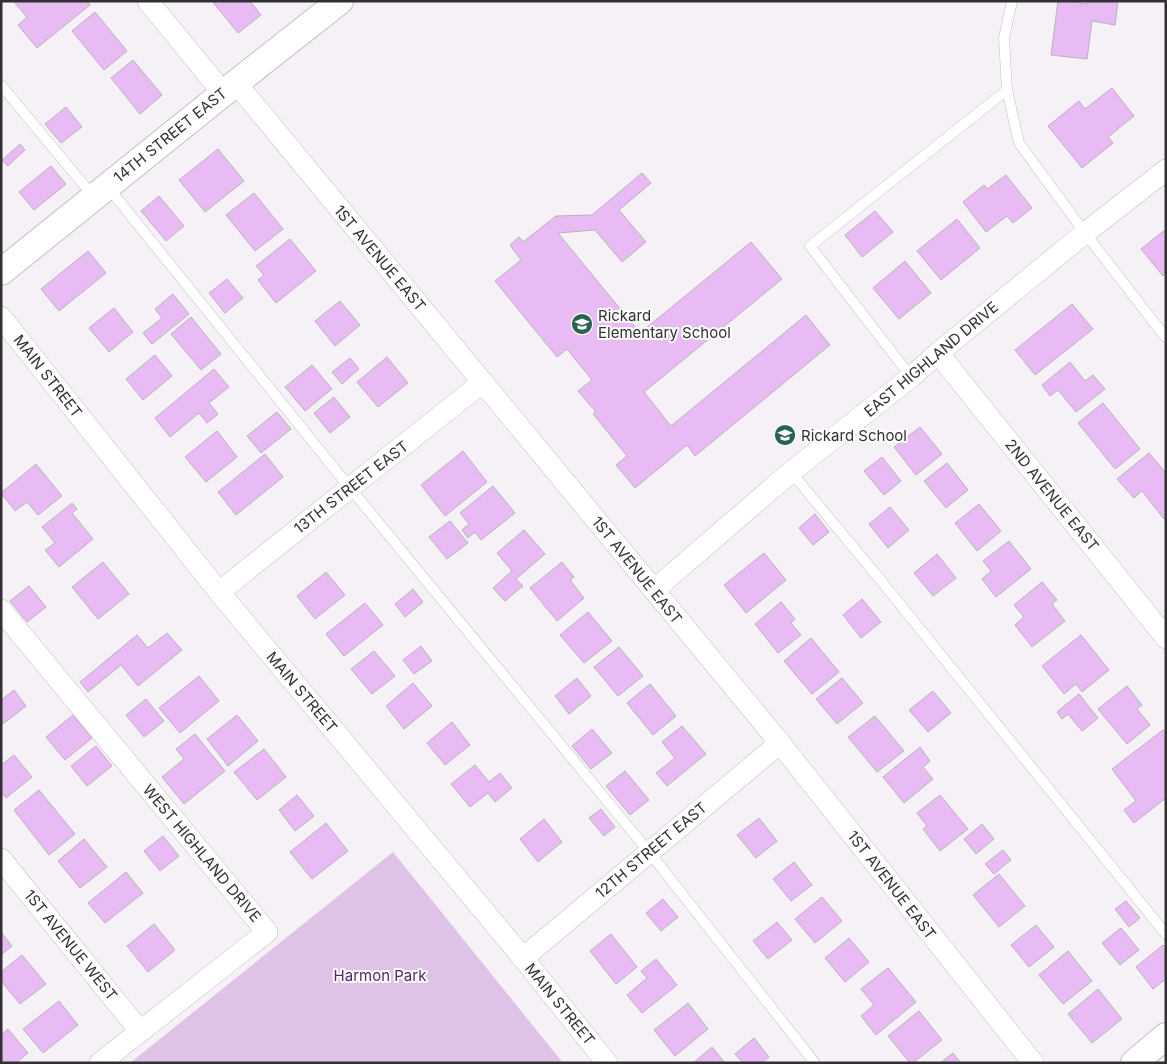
<svg xmlns="http://www.w3.org/2000/svg" width="1167" height="1064" viewBox="0 0 1167 1064" font-family="Inter,sans-serif">
  <style>
    .green { fill: #dfc3e7 }
    .building { fill: #e8bbf5; stroke: #b8b4b9 }
    .lines { fill: none; stroke-linecap: round; stroke-linejoin: round }
    .service-casing { stroke: #c4c0c5; stroke-width: 11 }
    .minor-casing { stroke: #c4c0c5; stroke-width: 22 }
    .tertiary-casing { stroke: #c4c0c5; stroke-width: 28 }
    .service { stroke: #fff; stroke-width: 10 }
    .minor { stroke: #fff; stroke-width: 21 }
    .tertiary { stroke: #fff; stroke-width: 26 }
    .labels { text-anchor: middle; dominant-baseline: central; stroke-width: 4; stroke-linejoin: round; paint-order: stroke }
    .street-label { font-size: 15px; fill: #323032; stroke: #fff }
    .poi-label { font-size: 15px; fill: #323032; stroke: #fff; text-anchor: start }
    .park-label { font-size: 15px; fill: #592467; stroke: #fff }
  </style>
  <rect width="100%" height="100%" fill="#f5f1f6"/>
  <path class="green" d="M393,852L563,1063H130Z"/>
  <g class="building">
    <path d="M15,1H87L90,5L37,48L18,25L27,17L14,2Z"/>
    <path d="M212,1H250L261,15L238,33Z"/>
    <path d="M1058,1H1069L1087,4L1088,1H1118L1115,25L1092,21L1087,59L1051,55Z"/>
    <path d="M95,12L127,51L104,70L72,31Z"/>
    <path d="M133,60L162,95L140,114L111,78Z"/>
    <path d="M1112,88L1134,116L1108,137L1113,143L1082,168L1048,126L1079,101L1085,109Z"/>
    <path d="M66,107L82,127L61,143L45,124Z"/>
    <path d="M20,144L25,150L8,166L2,160Z"/>
    <path d="M218,149L244,181L205,212L179,180Z"/>
    <path d="M51,166L66,184L34,210L19,192Z"/>
    <path d="M642,173L651,183L619,210L646,242L622,262L595,230L558,233L640,333L751,242L782,279L644,392L671,426L806,315L830,345L695,456L687,445L635,488L616,465L627,456L593,414L596,412L578,391L592,380L567,349L557,357L495,281L521,260L510,245L519,237L523,242L556,216L592,215Z"/>
    <path d="M1006,175L1032,208L1013,223L1007,216L986,232L963,202L984,185L987,189Z"/>
    <path d="M254,193L283,229L255,251L226,215Z"/>
    <path d="M159,196L184,226L166,241L141,211Z"/>
    <path d="M875,211L893,232L862,257L845,235Z"/>
    <path d="M957,219L980,248L941,280L917,251Z"/>
    <path d="M1166,229V273L1163,276L1141,249Z"/>
    <path d="M290,239L316,271L276,303L258,280L264,275L256,266Z"/>
    <path d="M88,251L106,273L59,311L41,289Z"/>
    <path d="M905,261L931,293L899,319L873,288Z"/>
    <path d="M227,279L243,298L225,313L209,293Z"/>
    <path d="M173,294L189,314L152,344L143,333L162,318L155,309Z"/>
    <path d="M340,301L360,325L335,346L315,321Z"/>
    <path d="M1072,304L1093,329L1035,375L1015,350Z"/>
    <path d="M114,308L133,332L109,352L89,328Z"/>
    <path d="M191,317L221,354L201,370L171,334Z"/>
    <path d="M155,355L172,376L143,400L126,379Z"/>
    <path d="M387,357L408,383L378,407L357,382Z"/>
    <path d="M350,358L359,369L342,384L332,372Z"/>
    <path d="M1070,362L1085,381L1093,375L1105,389L1076,412L1058,390L1050,396L1042,385Z"/>
    <path d="M312,365L332,389L305,411L285,387Z"/>
    <path d="M214,369L229,387L209,403L218,414L207,423L199,413L170,437L155,418Z"/>
    <path d="M334,397L350,417L330,433L314,413Z"/>
    <path d="M1103,403L1140,449L1115,469L1078,423Z"/>
    <path d="M277,412L291,429L261,453L247,436Z"/>
    <path d="M920,427L942,454L916,475L894,447Z"/>
    <path d="M217,431L237,457L206,482L185,457Z"/>
    <path d="M463,451L487,482L445,516L421,485Z"/>
    <path d="M1149,453L1166,473V518L1164,519L1142,491L1134,498L1117,479Z"/>
    <path d="M265,454L283,477L236,515L218,492Z"/>
    <path d="M882,457L901,481L884,495L864,471Z"/>
    <path d="M947,463L968,490L946,508L924,481Z"/>
    <path d="M36,464L62,496L38,515L27,502L15,511L1,493Z"/>
    <path d="M493,486L515,513L481,540L475,532L468,538L462,530L469,524L460,513Z"/>
    <path d="M72,503L77,509L72,513L93,539L59,567L45,550L55,543L42,527Z"/>
    <path d="M979,504L1001,531L977,551L955,523Z"/>
    <path d="M890,507L909,530L888,548L869,524Z"/>
    <path d="M815,514L829,532L813,545L799,528Z"/>
    <path d="M450,521L468,543L447,559L429,537Z"/>
    <path d="M524,530L545,554L516,579L523,586L505,601L493,588L512,571L497,553Z"/>
    <path d="M1009,541L1031,569L996,597L982,579L991,571L983,561Z"/>
    <path d="M764,553L786,580L746,613L724,585Z"/>
    <path d="M937,554L956,578L933,596L914,573Z"/>
    <path d="M103,562L129,594L98,619L72,587Z"/>
    <path d="M562,562L574,577L570,580L584,598L557,621L530,588Z"/>
    <path d="M326,572L345,595L315,619L297,596Z"/>
    <path d="M1042,582L1057,600L1052,604L1065,621L1032,647L1015,625L1024,617L1014,605Z"/>
    <path d="M29,586L46,607L27,622L10,601Z"/>
    <path d="M413,589L423,602L405,617L395,604Z"/>
    <path d="M862,599L881,622L861,638L843,615Z"/>
    <path d="M781,602L795,619L791,623L801,635L778,653L755,624Z"/>
    <path d="M365,603L383,625L344,656L326,634Z"/>
    <path d="M588,612L612,641L584,663L560,635Z"/>
    <path d="M167,633L182,650L138,686L121,665L88,692L80,682L137,635L148,648Z"/>
    <path d="M1081,635L1109,670L1082,692L1076,684L1064,694L1042,666Z"/>
    <path d="M811,638L839,672L812,694L784,661Z"/>
    <path d="M421,646L432,661L414,674L403,660Z"/>
    <path d="M619,647L643,676L618,696L594,667Z"/>
    <path d="M374,651L395,676L372,694L351,669Z"/>
    <path d="M199,676L219,701L180,733L159,708Z"/>
    <path d="M577,678L591,696L569,714L555,696Z"/>
    <path d="M842,678L863,703L837,724L816,699Z"/>
    <path d="M413,683L432,706L404,729L386,706Z"/>
    <path d="M650,684L676,716L653,735L627,703Z"/>
    <path d="M1127,686L1142,705L1137,709L1150,725L1127,744L1098,709Z"/>
    <path d="M14,690L26,706L3,724L1,721V700Z"/>
    <path d="M933,691L951,713L928,732L909,710Z"/>
    <path d="M1079,694L1098,718L1082,731L1068,714L1062,719L1057,712Z"/>
    <path d="M146,699L164,721L144,737L126,715Z"/>
    <path d="M73,715L92,738L65,760L46,737Z"/>
    <path d="M237,715L258,741L228,766L207,739Z"/>
    <path d="M875,716L904,751L877,772L848,737Z"/>
    <path d="M452,722L470,745L445,765L427,743Z"/>
    <path d="M682,726L706,754L667,786L656,773L675,758L662,742Z"/>
    <path d="M592,729L612,753L591,769L572,746Z"/>
    <path d="M1163,730L1166,733V754L1164,755L1166,757V798L1134,823L1124,810L1136,801L1112,769Z"/>
    <path d="M195,734L225,771L184,804L162,777L184,759L176,749Z"/>
    <path d="M96,746L112,766L87,786L71,766Z"/>
    <path d="M920,747L930,761L923,767L933,779L904,803L883,777Z"/>
    <path d="M264,749L286,777L257,800L234,772Z"/>
    <path d="M14,755L32,777L6,798L1,792V765Z"/>
    <path d="M475,765L489,782L500,773L512,788L495,802L488,793L470,807L451,784Z"/>
    <path d="M625,771L649,800L630,815L606,786Z"/>
    <path d="M39,790L75,834L49,855L14,810Z"/>
    <path d="M297,795L314,816L295,831L279,810Z"/>
    <path d="M940,795L968,829L940,851L923,829L927,826L917,813Z"/>
    <path d="M601,809L615,827L604,836L589,818Z"/>
    <path d="M759,818L777,841L756,858L737,835Z"/>
    <path d="M544,819L562,842L538,862L520,839Z"/>
    <path d="M326,823L348,851L312,879L290,852Z"/>
    <path d="M982,824L994,839L976,854L964,839Z"/>
    <path d="M163,836L179,856L160,871L144,851Z"/>
    <path d="M84,839L107,867L80,888L58,861Z"/>
    <path d="M1003,850L1011,860L994,874L985,864Z"/>
    <path d="M794,862L812,885L791,901L773,879Z"/>
    <path d="M126,872L143,893L105,923L88,903Z"/>
    <path d="M999,874L1025,906L999,927L973,895Z"/>
    <path d="M822,897L842,921L815,943L795,919Z"/>
    <path d="M663,899L678,917L661,931L646,913Z"/>
    <path d="M1126,901L1140,918L1129,927L1115,909Z"/>
    <path d="M777,922L792,940L768,959L753,941Z"/>
    <path d="M154,924L175,950L148,972L127,946Z"/>
    <path d="M1036,925L1054,947L1029,967L1011,945Z"/>
    <path d="M1121,928L1139,950L1120,965L1102,943Z"/>
    <path d="M1,932L12,946L1,955Z"/>
    <path d="M611,934L637,967L616,984L590,951Z"/>
    <path d="M849,938L869,962L845,982L825,958Z"/>
    <path d="M1163,945L1166,949V979L1153,989L1136,967Z"/>
    <path d="M1068,951L1092,981L1063,1004L1039,975Z"/>
    <path d="M22,955L46,984L20,1004L1,981V972Z"/>
    <path d="M656,959L677,985L642,1013L627,995L647,978L641,971Z"/>
    <path d="M888,968L916,1002L876,1035L861,1016L874,1005L861,989Z"/>
    <path d="M1098,989L1122,1019L1092,1043L1068,1014Z"/>
    <path d="M59,1001L78,1025L43,1053L23,1029Z"/>
    <path d="M688,1003L708,1029L675,1056L654,1030Z"/>
    <path d="M919,1011L942,1040L913,1063H910L888,1036Z"/>
    <path d="M8,1029L28,1053L16,1063H1V1035Z"/>
    <path d="M754,1038L769,1057L762,1063H743L735,1054Z"/>
    <path d="M712,1047L725,1063H693Z"/>
    <path d="M953,1053L961,1063H940Z"/>
  </g>
  <g class="lines">
    <g class="service-casing">
      <g id="service">
        <path d="M1012,1L1004,38L1007,90L1019,143L1085,233L1166,338"/>
        <path d="M1,85L93,196"/>
        <path d="M107,186L350,488L649,852L815,1063"/>
        <path d="M911,377L810,246L1007,90"/>
        <path d="M791,472L878,577L1166,934"/>
      </g>
    </g>
    <g class="minor-casing">
      <g id="minor">
        <path d="M148,1L223,93"/>
        <path d="M236,83L780,743L1033,1063"/>
        <path d="M1,317L219,592L523,958L607,1063"/>
        <path d="M938,353L1166,638"/>
        <path d="M654,590L791,472L911,377L938,353L1085,233L1166,170"/>
        <path d="M219,592L483,382"/>
        <path d="M1,610L267,932L100,1063"/>
        <path d="M1,859L140,1031"/>
        <path d="M523,958L780,743"/>
      </g>
    </g>
    <g class="tertiary-casing">
      <g id="tertiary">
        <path d="M1,272L236,83L340,1"/>
        <path d="M1134,1063L1166,1036"/>
      </g>
    </g>
    <use href="#service" class="service"/>
    <use href="#minor" class="minor"/>
    <use href="#tertiary" class="tertiary"/>
  </g>
  <defs>
    <g id="school-disc" transform="scale(1.125)"><circle r="9.5" fill="#276450" stroke="#fff"/><path d="M0-5L7-2L0 1L-7-2ZM-4 1L0 2.5L4 1V4Q0 6-4 4Z" fill="#fff"/></g>
  </defs>
  <g fill-rule="evenodd">
    <use href="#school-disc" x="582" y="324"/>
    <use href="#school-disc" x="785" y="435"/>
  </g>
  <g class="labels">
    <g class="street-label">
      <text transform="translate(170 135) rotate(-39)">14TH STREET EAST</text>
      <text transform="translate(380 258) rotate(50)">1ST AVENUE EAST</text>
      <text transform="translate(931 359) rotate(-40)">EAST HIGHLAND DRIVE</text>
      <text transform="translate(48 376) rotate(52)">MAIN STREET</text>
      <text transform="translate(351 487) rotate(-38)">13TH STREET EAST</text>
      <text transform="translate(1052 495) rotate(51)">2ND AVENUE EAST</text>
      <text transform="translate(637 570) rotate(51)">1ST AVENUE EAST</text>
      <text transform="translate(302 692) rotate(50)">MAIN STREET</text>
      <text transform="translate(651 850) rotate(-40)">12TH STREET EAST</text>
      <text transform="translate(202 853) rotate(50)">WEST HIGHLAND DRIVE</text>
      <text transform="translate(892 885) rotate(52)">1ST AVENUE EAST</text>
      <text transform="translate(71 945) rotate(51)">1ST AVENUE WEST</text>
      <text transform="translate(560 1004) rotate(51)">MAIN STREET</text>
    </g>
    <g class="poi-label">
      <text x="598" y="315">Rickard<tspan x="598" dy="17">Elementary School</tspan></text>
      <text x="801" y="435">Rickard School</text>
    </g>
    <g class="park-label">
      <text x="380" y="975">Harmon Park</text>
    </g>
  </g>
  <rect width="1167" height="1064" fill="none" stroke="#323032" stroke-width="5"/>
</svg>
